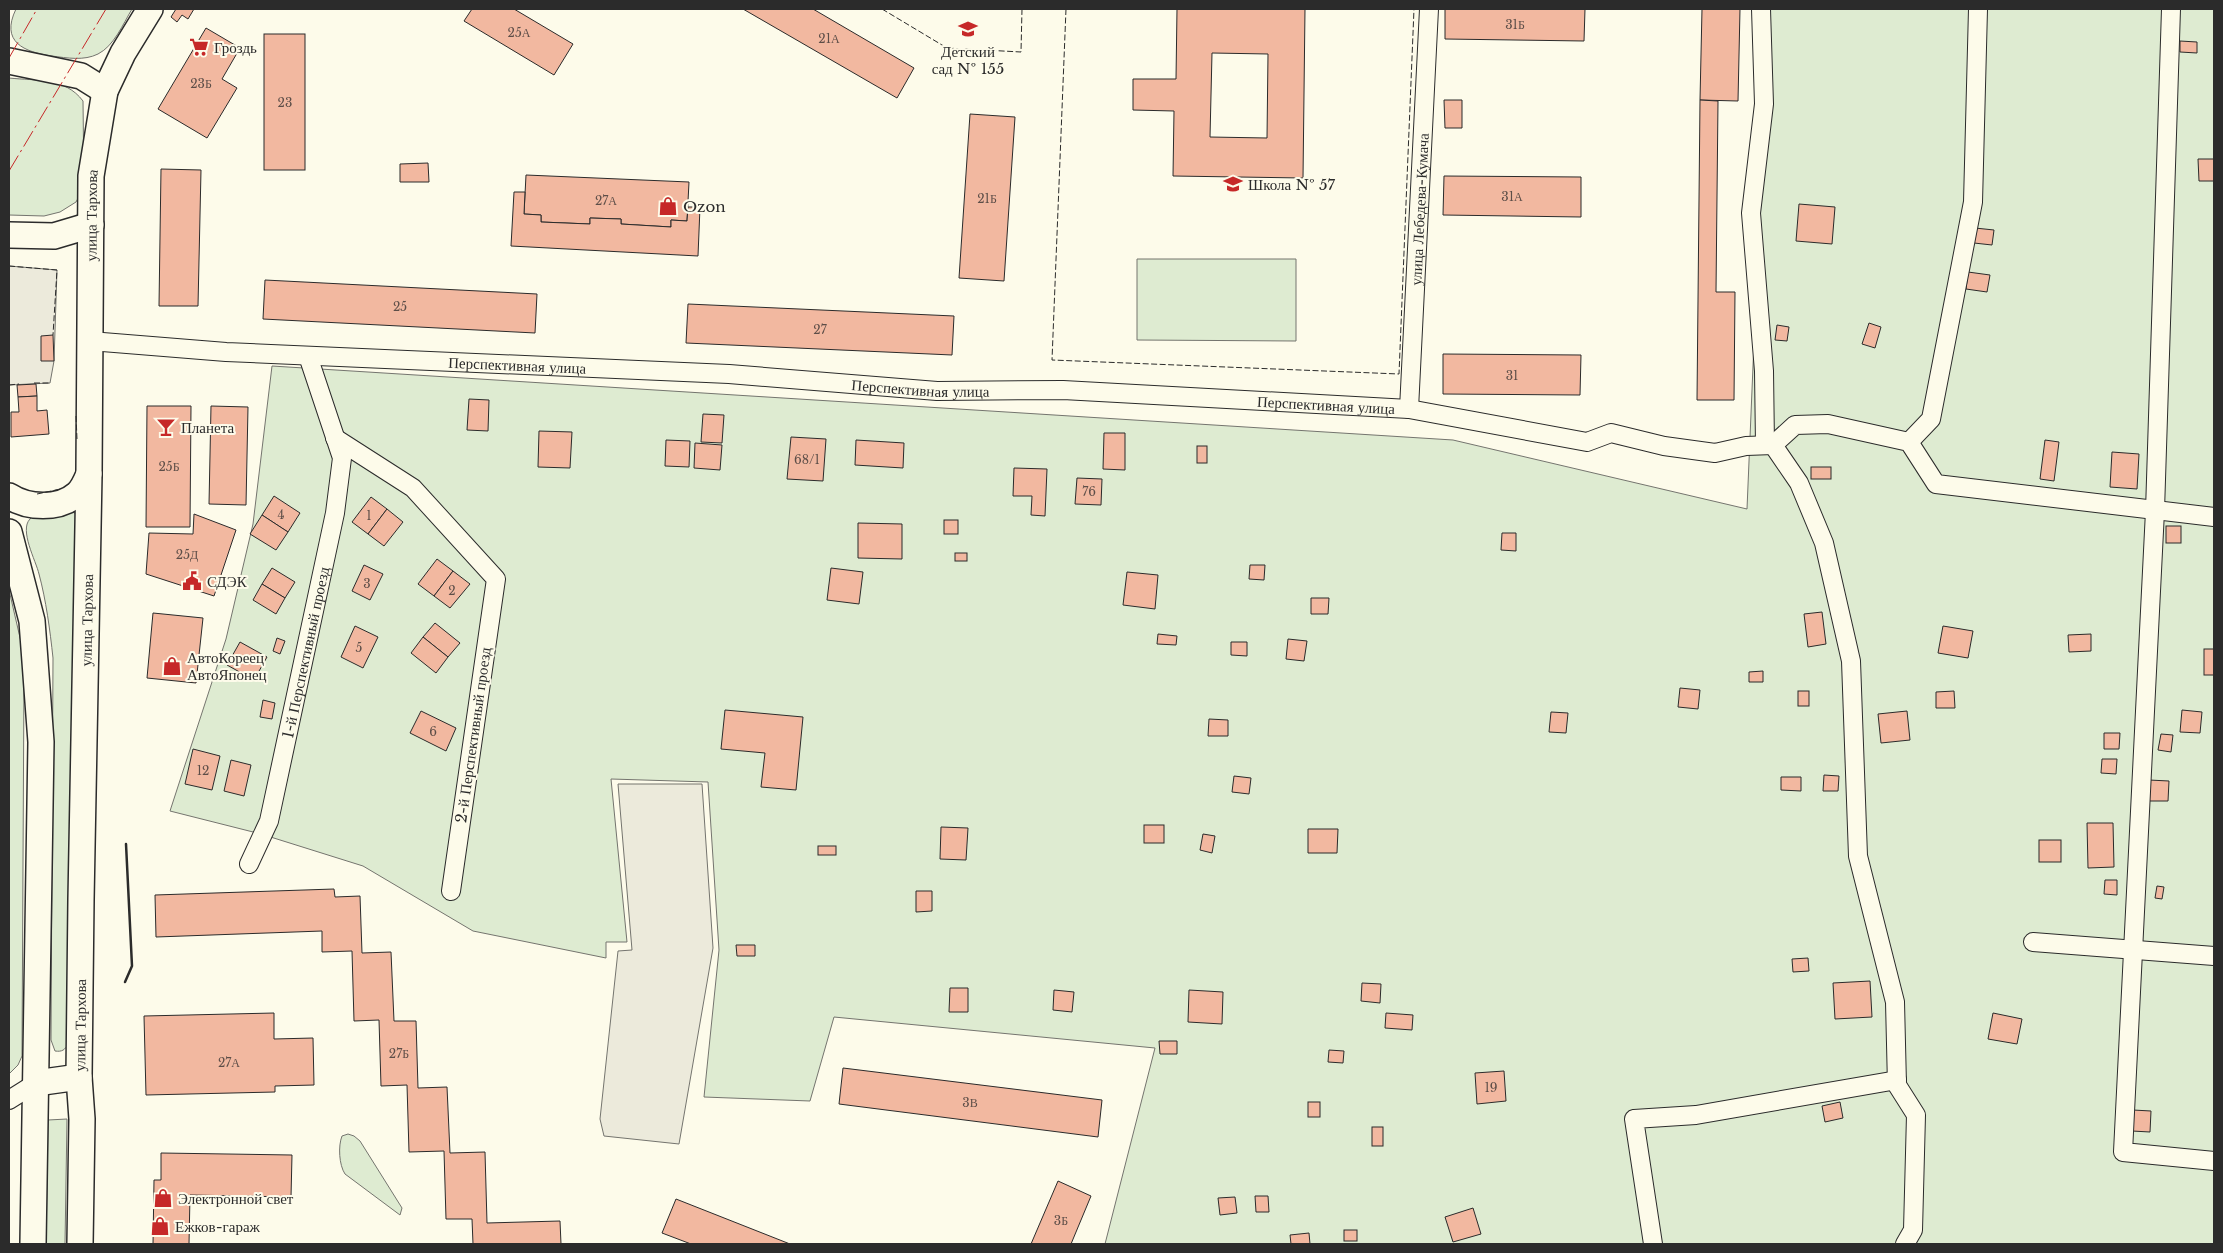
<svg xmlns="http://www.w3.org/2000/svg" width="2223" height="1253" viewBox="0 0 2223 1253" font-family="'Libre Baskerville',serif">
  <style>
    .green { fill: #deebd1; stroke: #74746e }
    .parking { fill: #eceadb; stroke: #74746e }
    .building { fill: #f2b8a0; stroke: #2b2b2b; fill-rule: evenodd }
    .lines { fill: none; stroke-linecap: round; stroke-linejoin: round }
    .street-casing { stroke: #2b2b2b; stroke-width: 20 }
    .secondary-casing { stroke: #2b2b2b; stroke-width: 28 }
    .street { stroke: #fdfbea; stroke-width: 18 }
    .secondary { stroke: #fdfbea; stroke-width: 25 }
    .fence { stroke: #2b2b2b; stroke-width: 1; stroke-dasharray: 6 2.5; stroke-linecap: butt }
    .wall { stroke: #2b2b2b; stroke-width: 2.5 }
    .power { stroke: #c62828; stroke-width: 1; stroke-dasharray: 18 4 2.5 4; stroke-linecap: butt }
    .labels { text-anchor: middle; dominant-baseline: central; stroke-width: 4; stroke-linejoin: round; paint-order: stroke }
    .number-label { font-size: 12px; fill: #5d4e48 }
    .poi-label { font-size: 15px; fill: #2b2b2b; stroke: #fdfbea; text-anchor: start }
    .street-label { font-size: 15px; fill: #2b2b2b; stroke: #fdfbea }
  </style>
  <rect width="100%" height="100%" fill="#fdfbea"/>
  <g class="green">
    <path d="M16,9H132C123,24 114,46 98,54C84,61 67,58 52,56C24,52 0,42 16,9Z"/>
    <path d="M1768,9H2214V1244H1105L1155,1048L834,1017L810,1101L704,1097L719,950L708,782L611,779L627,942H606V958L473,931L363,866L261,834L170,811L226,639L253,524L272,366L1453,440L1747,509Z"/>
    <path d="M9,78C36,81 65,77 83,101L84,187L76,202L60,212L44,216L9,215Z"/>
    <path d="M1137,259H1296V341L1137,340Z"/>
    <path d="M67,510L75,513L77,520L68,1044C65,1050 62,1052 55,1051L51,1040L53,658C50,630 46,600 39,574C36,561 19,530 30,519C37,510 56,511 67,510Z"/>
    <path d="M9,590L21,642L24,675L22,1056L18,1065L9,1074Z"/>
    <path d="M67,1119L65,1244H46L48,1120Z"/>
    <path d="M348,1134L354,1136L360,1141L402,1208L400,1215L345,1174C339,1165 338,1146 342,1136Z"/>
  </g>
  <g class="parking">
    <path d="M9,266L57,270L54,361L50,383L9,385Z"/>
    <path d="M618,784H702L713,948L679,1144L604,1136L600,1119L618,951L632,950Z"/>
  </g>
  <g class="building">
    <path d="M176,9H194L188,19L182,15L177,22L171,17Z"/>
    <path d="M472,9H514L573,44L554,75L464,21Z"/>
    <path d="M743,9H813L914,68L897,98Z"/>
    <path d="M1177,9H1305L1303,178L1173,176L1174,111L1133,110V79H1176ZM1212,53L1268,54L1267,138L1210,137Z"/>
    <path d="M1445,9H1585L1584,41L1445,39Z"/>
    <path d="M1702,9H1740L1738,101L1700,100Z"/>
    <path d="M206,28L240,48L222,79L237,88L207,138L158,109Z"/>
    <rect x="264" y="34" width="41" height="136"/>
    <path d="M2180,41L2197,42V53L2180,52Z"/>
    <path d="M1444,100H1462V128H1445Z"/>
    <path d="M1700,100L1718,101L1716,292H1735L1734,400H1697Z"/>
    <path d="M970,114L1015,117L1004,281L959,278Z"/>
    <path d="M2198,159H2214V181H2199Z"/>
    <path d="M428,163L429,182H400V164Z"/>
    <path d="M161,169L201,170L198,306H159Z"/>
    <path d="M526,175L689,182L687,221L671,220V227L621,224V219L590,218V224L541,222V215L524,214Z"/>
    <path d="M1444,176L1581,177V217L1443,215Z"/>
    <path d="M514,192H525L524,214L541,215V222L590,224V218L621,219V224L671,227V220L687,221L688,207H700L698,256L511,246Z"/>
    <path d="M1799,204L1835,207L1832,244L1796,241Z"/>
    <path d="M1975,228L1994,230L1992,245L1974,243Z"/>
    <path d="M1968,272L1990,275L1987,292L1966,289Z"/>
    <path d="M265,280L537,294L535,333L263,319Z"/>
    <path d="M688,304L954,316L952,355L686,343Z"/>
    <path d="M1869,323L1881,327L1875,348L1862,344Z"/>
    <path d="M1777,325L1789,327L1787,341L1775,340Z"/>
    <path d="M53,335L54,361H41V336Z"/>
    <path d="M1443,354L1581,355L1580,395L1443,394Z"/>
    <path d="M36,384L37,396L18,397L17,385Z"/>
    <path d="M37,396V411L47,410L49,434L11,437V412H19L18,397Z"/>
    <path d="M469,399L489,400L488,431L467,430Z"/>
    <path d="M147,406H191L190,527H146Z"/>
    <path d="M211,406L248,407L246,505L209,504Z"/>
    <path d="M703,414L724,415L722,443L701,442Z"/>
    <path d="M539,431L572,432L570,468L538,467Z"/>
    <path d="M1104,433H1125V470L1103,469Z"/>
    <path d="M791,437L826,439L823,481L787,479Z"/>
    <path d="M666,440L690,441L689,467L665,466Z"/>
    <path d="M856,440L904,443L903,468L855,465Z"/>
    <path d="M2045,440L2059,442L2054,481L2040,479Z"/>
    <path d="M695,443L722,445L720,470L694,468Z"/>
    <rect x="1197" y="446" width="10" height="17"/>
    <path d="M2112,452L2139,454L2137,489L2110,487Z"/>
    <rect x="1811" y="467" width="20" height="12"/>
    <path d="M1014,468L1047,469L1045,516L1031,515L1032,496H1013Z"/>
    <path d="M1077,478L1102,479L1101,505L1075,504Z"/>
    <path d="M274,496L300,513L288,532L262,515Z"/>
    <path d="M371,497L387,509L368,534L352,522Z"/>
    <path d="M387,509L403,522L384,546L368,534Z"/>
    <path d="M194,514L236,530L214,596L146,574L149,533L193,534Z"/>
    <path d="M262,515L288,532L276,550L250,534Z"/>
    <rect x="944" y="520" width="14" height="14"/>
    <path d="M858,523L902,524V559L858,558Z"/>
    <rect x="2166" y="526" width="15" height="17"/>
    <path d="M1502,533H1516V551L1501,550Z"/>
    <rect x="955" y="553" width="12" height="8"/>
    <path d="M437,559L453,571L434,596L418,584Z"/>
    <path d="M364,565L383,574L370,600L352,591Z"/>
    <path d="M1250,565H1265L1264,580L1249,579Z"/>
    <path d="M272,568L295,582L285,598L262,584Z"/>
    <path d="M831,568L863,572L859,604L827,600Z"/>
    <path d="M453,571L470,584L450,608L434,596Z"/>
    <path d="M1127,572L1158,575L1155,609L1123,605Z"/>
    <path d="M262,584L285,598L276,614L253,600Z"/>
    <path d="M1311,598H1329L1328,614H1311Z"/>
    <path d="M1822,612L1826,644L1808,647L1804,614Z"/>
    <path d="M153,613L203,618L196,683L147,678Z"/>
    <path d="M435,623L460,643L448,657L423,637Z"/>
    <path d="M355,626L378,637L363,668L341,657Z"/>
    <path d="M1943,626L1973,631L1968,658L1938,653Z"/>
    <path d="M1158,634L1177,636L1176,645L1157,644Z"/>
    <path d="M2091,634V651L2069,652L2068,635Z"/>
    <path d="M423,637L448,657L436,673L411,653Z"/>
    <path d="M277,638L285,641L280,654L273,651Z"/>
    <path d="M1288,639L1307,641L1304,661L1286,659Z"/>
    <path d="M240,642L267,657L254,680L227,665Z"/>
    <path d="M1231,642H1247V656L1231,655Z"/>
    <rect x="2204" y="649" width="10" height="26"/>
    <path d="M1763,671V682H1749V672Z"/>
    <path d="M1680,688L1700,690L1698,709L1678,707Z"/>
    <rect x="1798" y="691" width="11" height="15"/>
    <path d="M1954,691L1955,708H1936V692Z"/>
    <path d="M263,700L275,703L272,719L260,717Z"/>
    <path d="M725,710L803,717L796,790L761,787L765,753L721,749Z"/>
    <path d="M2182,710L2202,712L2200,733L2180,732Z"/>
    <path d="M421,711L456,728L446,751L410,733Z"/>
    <path d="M1907,711L1910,740L1881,743L1878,714Z"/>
    <path d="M1551,712L1568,713L1566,733L1549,732Z"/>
    <path d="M1209,719L1228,720V736H1208Z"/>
    <path d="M2104,733H2120L2119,749H2104Z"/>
    <path d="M2161,734L2173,735L2171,752L2158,750Z"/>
    <path d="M193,749L220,756L212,790L185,784Z"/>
    <path d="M2102,759H2117L2116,774L2101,773Z"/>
    <path d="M231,760L251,765L244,796L224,791Z"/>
    <path d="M1824,775L1839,776L1838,791H1823Z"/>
    <path d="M1234,776L1251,778L1249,794L1232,792Z"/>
    <path d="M1781,777H1801V791L1781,790Z"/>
    <path d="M2149,780L2169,781L2168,801H2148Z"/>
    <path d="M2087,823H2113L2114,867L2088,868Z"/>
    <rect x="1144" y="825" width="20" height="18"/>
    <path d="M941,827L968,828L966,860L940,859Z"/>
    <path d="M1308,829H1338L1337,853H1308Z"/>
    <path d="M1203,834L1215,836L1212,853L1200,850Z"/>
    <rect x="2039" y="840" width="22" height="22"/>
    <rect x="818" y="846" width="18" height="9"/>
    <path d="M2105,880H2117V895L2104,894Z"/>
    <path d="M2157,886L2164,887L2162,899L2155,898Z"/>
    <path d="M334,889L335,897L360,896L362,953L391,952L394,1021H416L418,1088L447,1087L450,1153L485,1152L487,1223L560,1221L561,1244H473L472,1219H446L444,1151L409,1152L407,1085L381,1086L379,1020L354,1021L352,951L322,952V931L156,937L155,895Z"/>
    <path d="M916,891H932V911L916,912Z"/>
    <path d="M736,945H755V956H737Z"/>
    <path d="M1808,958L1809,971L1793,972L1792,959Z"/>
    <path d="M1870,981L1872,1017L1835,1019L1833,983Z"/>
    <path d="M1362,983L1381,984L1380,1003L1361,1001Z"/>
    <path d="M950,988H968V1012H949Z"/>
    <path d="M1054,990L1074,992L1072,1012L1053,1010Z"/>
    <path d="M1189,990L1223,992L1222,1024L1188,1022Z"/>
    <path d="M274,1013V1039L313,1038L314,1085L275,1086V1092L146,1095L144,1016Z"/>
    <path d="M1386,1013L1413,1015L1412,1030L1385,1028Z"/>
    <path d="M1993,1013L2022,1019L2017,1044L1988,1039Z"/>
    <path d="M1159,1041H1177V1054H1160Z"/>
    <path d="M1329,1050L1344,1051L1343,1063L1328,1062Z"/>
    <path d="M843,1068L1102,1100L1098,1137L839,1104Z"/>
    <path d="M1504,1071L1506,1101L1477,1104L1475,1073Z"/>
    <rect x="1308" y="1102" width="12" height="15"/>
    <path d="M1840,1102L1843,1118L1825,1122L1822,1106Z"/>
    <path d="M2133,1110L2151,1111L2150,1132L2132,1131Z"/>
    <rect x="1372" y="1127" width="11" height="19"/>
    <path d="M161,1153L292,1155L291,1197L190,1195L189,1244H153L154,1180H161Z"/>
    <path d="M1058,1181L1091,1196L1071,1244H1031Z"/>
    <path d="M1255,1196H1268L1269,1212H1256Z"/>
    <path d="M1235,1197L1237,1213L1220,1215L1218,1198Z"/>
    <path d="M676,1199L790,1244H691L662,1233Z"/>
    <path d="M1473,1208L1481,1234L1453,1242L1445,1217Z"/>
    <rect x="1344" y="1230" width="13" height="11"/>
    <path d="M1309,1233L1310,1244H1291L1290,1235Z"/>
  </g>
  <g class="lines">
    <g class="street-casing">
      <g id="street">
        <path d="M1761,9L1764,104L1751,213L1764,371L1765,445"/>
        <path d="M2171,9L2155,511L2123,1152L2214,1161"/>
        <path id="s1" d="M90,341L226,352L729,374L937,391L1063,390L1409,409L1587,442L1611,433L1664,446L1715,453L1746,446L1773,445L1795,425L1828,424L1909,442L1936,484L2214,517"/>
        <path id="s2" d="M1409,409L1429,9"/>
        <path d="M335,438L413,488L496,579L451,891"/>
        <path d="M1909,442L1931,419L1973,202L1978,9"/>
        <path d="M1773,445L1799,483L1824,543L1851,661L1858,856L1895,1002L1897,1085L1916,1115L1913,1230L1905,1244"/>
        <path id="s3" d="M249,864L269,821L335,513L342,458L308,356"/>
        <path d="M2033,942L2214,956"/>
        <path d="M9,1100L36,1083"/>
        <path d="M1653,1244L1634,1119L1696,1115L1897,1080"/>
      </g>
    </g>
    <g class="secondary-casing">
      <g id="secondary">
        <path d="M9,61L81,76L105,91"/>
        <path d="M9,235L54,236L91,225"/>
        <path d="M9,496C27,508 59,510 77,494C83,489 86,481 89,474"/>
        <path d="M9,532L32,621L41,742L33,1244"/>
        <path d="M36,1083L79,1077"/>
        <path id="s4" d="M80,1244L82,1119L79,1077L81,900L89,474L91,176L105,91L123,53L150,9"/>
      </g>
    </g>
    <use href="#street" class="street"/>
    <use href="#secondary" class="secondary"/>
    <g class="fence">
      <path d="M882,9L947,48L1021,52L1022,9"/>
      <path d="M1066,9L1052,360L1399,374L1414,9"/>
      <path d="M9,266L57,270L53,335"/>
      <path d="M34,383H50"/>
      <path d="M9,385L19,384"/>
      <path d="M76,416L77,439"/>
      <path d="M37,494L61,489"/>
    </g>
    <path class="wall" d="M125,982L132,966L126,844"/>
    <g class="power">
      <path d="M9,58L37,9"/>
      <path d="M9,171L106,9"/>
    </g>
  </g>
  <defs>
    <g id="school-bare" transform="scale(1.5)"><path d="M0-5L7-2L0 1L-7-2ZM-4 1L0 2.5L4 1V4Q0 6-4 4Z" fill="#c62828" stroke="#fdfbea" stroke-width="2.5" paint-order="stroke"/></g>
    <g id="supermarket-bare" transform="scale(1.5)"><path d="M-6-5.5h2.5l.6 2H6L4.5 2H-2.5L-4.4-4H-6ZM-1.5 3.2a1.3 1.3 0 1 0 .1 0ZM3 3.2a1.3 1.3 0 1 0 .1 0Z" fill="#c62828" stroke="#fdfbea" stroke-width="2.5" paint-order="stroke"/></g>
    <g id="shop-bare" transform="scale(1.5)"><path d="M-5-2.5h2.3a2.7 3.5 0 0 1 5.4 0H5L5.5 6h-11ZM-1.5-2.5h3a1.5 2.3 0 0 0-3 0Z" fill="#c62828" stroke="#fdfbea" stroke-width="2.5" paint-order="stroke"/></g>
    <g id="bar-bare" transform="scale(1.5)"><path d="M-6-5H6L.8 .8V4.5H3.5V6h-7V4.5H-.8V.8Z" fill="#c62828" stroke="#fdfbea" stroke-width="2.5" paint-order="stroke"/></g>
    <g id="civic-bare" transform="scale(1.5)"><path d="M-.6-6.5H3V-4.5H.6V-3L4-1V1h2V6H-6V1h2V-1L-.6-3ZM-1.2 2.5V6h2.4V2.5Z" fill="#c62828" stroke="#fdfbea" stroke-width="2.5" paint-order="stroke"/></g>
  </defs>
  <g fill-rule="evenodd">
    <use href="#school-bare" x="968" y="29"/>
    <use href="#supermarket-bare" x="199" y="47"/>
    <use href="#school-bare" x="1233" y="184"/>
    <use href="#shop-bare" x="668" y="206"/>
    <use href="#bar-bare" x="166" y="427"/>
    <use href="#civic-bare" x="192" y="581"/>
    <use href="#shop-bare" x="172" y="666"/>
    <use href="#shop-bare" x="163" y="1198"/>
    <use href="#shop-bare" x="160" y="1226"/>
  </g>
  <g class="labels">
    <g class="number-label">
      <text x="1515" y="24">31Б</text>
      <text x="519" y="32">25А</text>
      <text x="829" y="38">21А</text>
      <text x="201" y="83">23Б</text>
      <text x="285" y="102">23</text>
      <text x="1512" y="196">31А</text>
      <text x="987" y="198">21Б</text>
      <text x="606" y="200">27А</text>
      <text x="400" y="306">25</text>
      <text x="820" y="329">27</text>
      <text x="1512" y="375">31</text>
      <text x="807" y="459">68/1</text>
      <text x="169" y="466">25Б</text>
      <text x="1089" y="491">76</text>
      <text x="281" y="514">4</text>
      <text x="369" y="515">1</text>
      <text x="187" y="554">25Д</text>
      <text x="367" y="583">3</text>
      <text x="452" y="590">2</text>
      <text x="359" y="647">5</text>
      <text x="433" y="731">6</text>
      <text x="203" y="770">12</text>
      <text x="399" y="1053">27Б</text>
      <text x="229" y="1062">27А</text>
      <text x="1491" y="1087">19</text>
      <text x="970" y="1102">3В</text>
      <text x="1061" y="1220">3Б</text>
    </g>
    <g class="poi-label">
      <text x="214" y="47">Гроздь</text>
      <text x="968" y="51" text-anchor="middle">Детский<tspan x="968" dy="17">сад № 155</tspan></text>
      <text x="1248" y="184">Школа № 57</text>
      <text x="683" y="206">Ozon</text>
      <text x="181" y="427">Планета</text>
      <text x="207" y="581">СДЭК</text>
      <text x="187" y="657">АвтоКореец<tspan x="187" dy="17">АвтоЯпонец</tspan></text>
      <text x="178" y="1198">Электронной свет</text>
      <text x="175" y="1226">Ежков-гараж</text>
    </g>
    <g class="street-label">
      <text stroke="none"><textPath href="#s2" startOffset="200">улица Лебедева-Кумача</textPath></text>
      <text stroke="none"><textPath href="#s4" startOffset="1029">улица Тархова</textPath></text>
      <text stroke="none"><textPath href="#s1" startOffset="428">Перспективная улица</textPath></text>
      <text stroke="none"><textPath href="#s1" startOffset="832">Перспективная улица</textPath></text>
      <text stroke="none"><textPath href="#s1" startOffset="1238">Перспективная улица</textPath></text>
      <text stroke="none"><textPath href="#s4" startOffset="624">улица Тархова</textPath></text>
      <text stroke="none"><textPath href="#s3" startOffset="220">1-й Перспективный проезд</textPath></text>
      <text transform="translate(473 735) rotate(-82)">2-й Перспективный проезд</text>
      <text stroke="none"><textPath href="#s4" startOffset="219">улица Тархова</textPath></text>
    </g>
  </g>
  <rect width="2223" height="1253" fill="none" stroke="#2b2b2b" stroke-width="20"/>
</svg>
